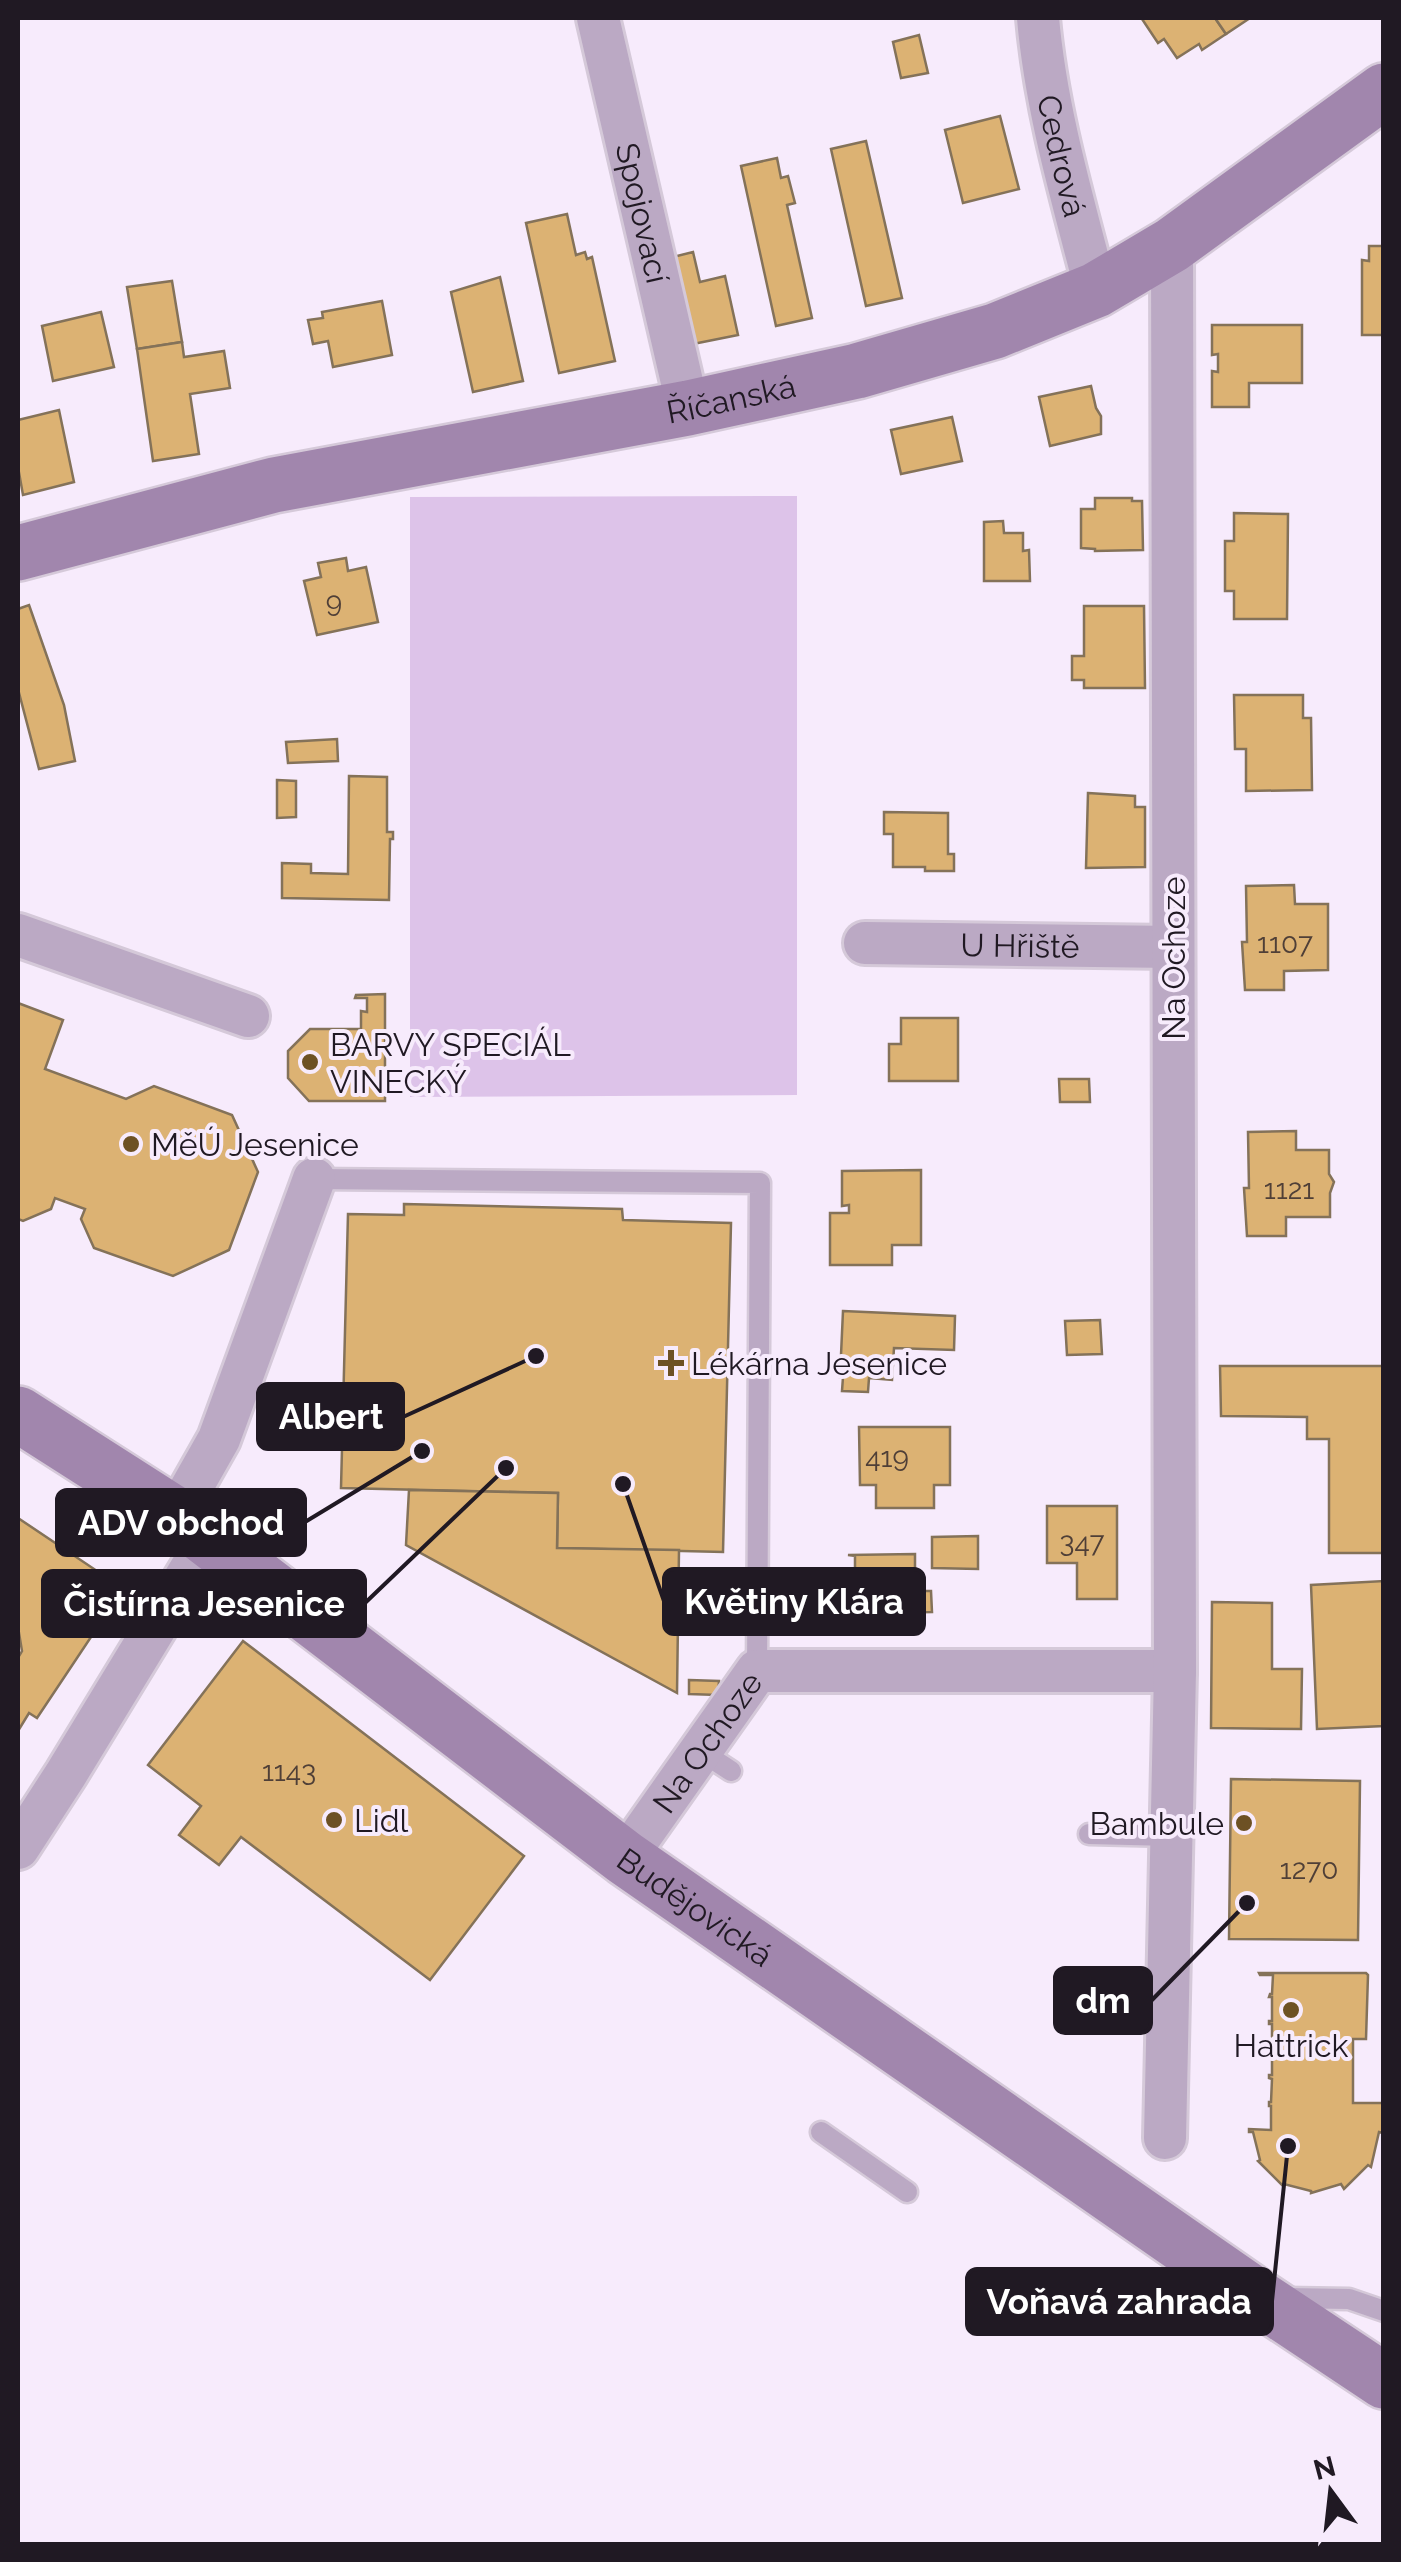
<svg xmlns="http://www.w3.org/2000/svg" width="1401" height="2562" viewBox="0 0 1401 2562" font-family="Raleway,sans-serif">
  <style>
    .green { fill: #ddc3e9 }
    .building { fill: #dcb273; stroke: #847259; stroke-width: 2.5 }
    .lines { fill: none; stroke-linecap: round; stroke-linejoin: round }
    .lane-casing { stroke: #d5c9d9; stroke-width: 25 }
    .street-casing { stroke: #d5c9d9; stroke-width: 48 }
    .secondary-casing { stroke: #d5c9d9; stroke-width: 60 }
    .lane { stroke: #bba9c4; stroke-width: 20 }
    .street { stroke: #bba9c4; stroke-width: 42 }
    .secondary { stroke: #a186ad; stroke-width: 55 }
    .poi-dot { fill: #6d5124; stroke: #f7ebfc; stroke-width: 4 }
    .labels { text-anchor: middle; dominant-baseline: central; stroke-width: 8; stroke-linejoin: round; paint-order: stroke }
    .number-label { font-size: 28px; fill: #4f3f37 }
    .street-label { font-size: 32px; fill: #201923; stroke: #f7ebfc }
    .poi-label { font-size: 32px; fill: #201923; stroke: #f7ebfc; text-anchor: start }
    .leader { fill: none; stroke: #201923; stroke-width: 4 }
    .callout-dot { fill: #201923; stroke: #f7ebfc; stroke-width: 4 }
    .callout { fill: #201923; stroke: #201923; stroke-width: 4 }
    .callout-label { font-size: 35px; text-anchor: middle; font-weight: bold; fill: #fff }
  </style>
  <rect width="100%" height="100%" fill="#f7ebfc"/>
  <path class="green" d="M797,496V1095L410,1097V497Z"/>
  <g class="building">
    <path d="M1144,18H1215L1226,34L1202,50L1199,44L1177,58L1164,39L1158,43L1142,19Z"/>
    <path d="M1215,18H1250L1226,34Z"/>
    <path d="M919,35L928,73L901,78L893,42Z"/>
    <path d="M1000,116L1019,189L963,203L945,130Z"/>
    <path d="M866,141L902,298L866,306L831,149Z"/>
    <path d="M777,158L781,178L788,176L795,203L787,205L812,318L776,326L741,166Z"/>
    <path d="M567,214L576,255L585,252L587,259L592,257L615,361L559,373L526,223Z"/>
    <path d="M1369,246H1384V335H1362V260L1369,261Z"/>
    <path d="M693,252L700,282L725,276L738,335L688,345L669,258Z"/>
    <path d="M500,277L523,381L473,392L451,292Z"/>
    <path d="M172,281L182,342L137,349L127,287Z"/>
    <path d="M382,301L392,355L333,367L328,341L313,344L308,320L323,318L322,312Z"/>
    <path d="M101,312L114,367L53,381L42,326Z"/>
    <path d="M1212,325H1302V383H1249V407H1212V371L1218,372V354L1212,355Z"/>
    <path d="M182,342L184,357L224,351L230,388L190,394L199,454L153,461L137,349Z"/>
    <path d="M1091,386L1096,408L1101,416V434L1050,446L1039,397Z"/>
    <path d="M59,410L74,482L23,495L18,467V420Z"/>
    <path d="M952,417L962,461L901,474L891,430Z"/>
    <path d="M1095,498H1132V501H1142L1143,550L1095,551V549L1081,548V509H1095Z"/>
    <path d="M1234,513L1288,514L1287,619H1234V591H1225V541H1234Z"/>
    <path d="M1003,521L1004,533H1023V551L1029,550L1030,581H984V522Z"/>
    <path d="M346,558L348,571L366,567L378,622L317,635L304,581L321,577L318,563Z"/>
    <path d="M29,605L64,705L75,761L39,769L18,689V609Z"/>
    <path d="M1084,606H1144L1145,688H1084V680H1072V656H1084Z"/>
    <path d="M1234,695H1303V718H1311L1312,790L1246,791V749H1235Z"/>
    <path d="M337,739L338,761L288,763L286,742Z"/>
    <path d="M349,776L387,777V832H393V839H390L389,900L282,898V863L311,864V873L348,874Z"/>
    <path d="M277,780L296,781V817L277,818Z"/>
    <path d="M1088,793L1135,796V807H1145V867L1086,868Z"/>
    <path d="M884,812L948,813V854H954V871H925V867H893V834H884Z"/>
    <path d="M1294,885L1295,904H1328V970L1284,971V990H1245L1242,942H1247L1246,886Z"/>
    <path d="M385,994V1101H309L288,1078V1051L310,1029H361V1011L367,1012V998H355L356,995Z"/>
    <path d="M18,1003L63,1020L45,1069L126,1099L154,1086L232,1115L258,1172L229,1250L173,1276L94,1248L81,1219L85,1209L55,1198L51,1209L23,1221L18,1219Z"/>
    <path d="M901,1018H958V1081H889V1044H901Z"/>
    <path d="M1059,1079H1089L1090,1102H1060Z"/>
    <path d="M1296,1131V1150H1329V1174L1334,1182L1330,1193V1217H1286V1236H1247L1244,1188H1249L1248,1132Z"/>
    <path d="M921,1170V1245H892V1265H830V1213H849V1205L842,1206V1171Z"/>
    <path d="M404,1204L622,1209L623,1220L731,1223L723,1552L557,1548L558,1493L341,1488L348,1214L404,1215Z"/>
    <path d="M843,1311L955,1316L954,1350L894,1348L892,1380L869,1378L868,1392L842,1391L843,1377H840Z"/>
    <path d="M1100,1320L1102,1354L1067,1355L1065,1321Z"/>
    <path d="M1220,1366H1384V1553H1329V1439H1307V1417L1221,1416Z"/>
    <path d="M859,1427H950V1485H934V1508H876V1485H860Z"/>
    <path d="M409,1490L558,1493L557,1548L679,1550L677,1693L406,1545Z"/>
    <path d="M1047,1506H1117V1599H1077V1563H1047Z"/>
    <path d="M18,1518L103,1575L88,1598L95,1631L37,1718L29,1713L18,1731V1658L22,1651L18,1627Z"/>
    <path d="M978,1536V1569L932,1568V1537Z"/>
    <path d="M915,1554V1591H931L932,1612L881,1613V1605L855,1597V1556L848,1555Z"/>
    <path d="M1384,1581V1726L1317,1729L1311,1585Z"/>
    <path d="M1212,1602L1272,1603V1669H1302L1301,1729L1211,1728Z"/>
    <path d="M243,1641L524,1856L430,1980L241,1837L219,1865L179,1835L201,1806L148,1765Z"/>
    <path d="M689,1680L719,1681L718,1695L689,1694Z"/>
    <path d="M1231,1779L1360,1781L1358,1940L1229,1939Z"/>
    <path d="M1259,1973H1366L1368,1975L1366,2039H1353V2103H1383V2133L1379,2132L1371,2167L1368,2165L1344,2189L1341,2184L1311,2193V2191L1284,2184L1282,2185L1258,2161L1260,2160L1253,2132H1249V2129L1271,2130V2106H1269V2102H1271L1272,2079L1269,2078V2075H1272V2052L1269,2051V2048H1272V2024H1269V2021H1272V1997H1269L1270,1994H1272L1273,1975H1260Z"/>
  </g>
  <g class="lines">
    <g class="lane-casing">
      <g id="lane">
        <path d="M314,1179L760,1183L757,1671"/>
        <path d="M702,1752L731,1771"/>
        <path d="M1089,1834L1171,1836"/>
        <path d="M821,2132L907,2192"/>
        <path d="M1286,2298L1349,2299L1384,2311"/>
      </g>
    </g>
    <g class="street-casing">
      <g id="street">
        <path id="s1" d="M598,18L688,408"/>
        <path id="s2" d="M1038,18C1046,110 1073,201 1096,290"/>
        <path d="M18,935L248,1016"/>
        <path id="s3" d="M865,943L1173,947"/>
        <path d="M176,1515L219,1439L314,1179"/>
        <path d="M18,1848L66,1774L208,1541"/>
        <path id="s4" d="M625,1858L757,1671H1175"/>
        <path d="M1165,2138L1175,1671L1172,245"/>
      </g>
    </g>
    <g class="secondary-casing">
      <g id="secondary">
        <path id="s5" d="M18,553L274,485L688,408L857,371L995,331L1096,290L1172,245L1384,91"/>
        <path id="s6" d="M18,1414L176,1515L625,1858L1259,2298L1384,2381"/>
      </g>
    </g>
    <use href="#lane" class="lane"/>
    <use href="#street" class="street"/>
    <use href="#secondary" class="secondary"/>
  </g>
  <g class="poi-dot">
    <circle cx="310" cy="1062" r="10"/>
    <circle cx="131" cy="1144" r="10"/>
    <path d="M666 1348h10v10h10v10h-10v10h-10v-10h-10v-10h10z"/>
    <circle cx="334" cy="1820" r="10"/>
    <circle cx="1244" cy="1823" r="10"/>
    <circle cx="1291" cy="2010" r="10"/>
  </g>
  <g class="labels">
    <g class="number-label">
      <text x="334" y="602">9</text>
      <text x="1285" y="943">1107</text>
      <text x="1289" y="1189">1121</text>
      <text x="887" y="1457">419</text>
      <text x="1082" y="1542">347</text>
      <text x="289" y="1771">1143</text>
      <text x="1309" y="1869">1270</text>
    </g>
    <g class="street-label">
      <text stroke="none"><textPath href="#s2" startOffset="140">Cedrová</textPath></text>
      <text stroke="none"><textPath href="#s1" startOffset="200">Spojovací</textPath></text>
      <text stroke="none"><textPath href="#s5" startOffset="730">Říčanská</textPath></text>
      <text stroke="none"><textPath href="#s3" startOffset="155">U Hřiště</textPath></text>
      <text transform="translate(1173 958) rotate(-90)">Na Ochoze</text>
      <text stroke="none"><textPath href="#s4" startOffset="142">Na Ochoze</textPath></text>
      <text stroke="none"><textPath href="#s6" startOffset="838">Budějovická</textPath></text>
    </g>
    <g class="poi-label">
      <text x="330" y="1044">BARVY SPECIÁL<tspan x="330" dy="37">VINECKÝ</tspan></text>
      <text x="151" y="1144">MěÚ Jesenice</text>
      <text x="691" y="1363">Lékárna Jesenice</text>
      <text x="354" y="1820">Lidl</text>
      <text x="1224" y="1823" text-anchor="end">Bambule</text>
      <text x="1291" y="2045" text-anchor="middle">Hattrick</text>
    </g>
  </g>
  <path class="leader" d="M536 1356L403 1417M422 1451L305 1522M623 1484L664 1601M506 1468L365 1603M1247 1903L1151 2001M1288 2146L1272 2301"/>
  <g class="callout-dot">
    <circle cx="536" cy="1356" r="10"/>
    <circle cx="422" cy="1451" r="10"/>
    <circle cx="623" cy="1484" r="10"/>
    <circle cx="506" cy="1468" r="10"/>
    <circle cx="1247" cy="1903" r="10"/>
    <circle cx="1288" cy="2146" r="10"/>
  </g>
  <g class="callout">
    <rect x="258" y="1384" width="145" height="65" rx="10"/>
    <rect x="57" y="1490" width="248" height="65" rx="10"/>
    <rect x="664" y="1569" width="260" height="65" rx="10"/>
    <rect x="43" y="1571" width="322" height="65" rx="10"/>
    <rect x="1055" y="1968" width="96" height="65" rx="10"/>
    <rect x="967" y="2269" width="305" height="65" rx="10"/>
  </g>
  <g class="callout-label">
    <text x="331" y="1429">Albert</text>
    <text x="181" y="1535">ADV obchod</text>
    <text x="794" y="1614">Květiny Klára</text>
    <text x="204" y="1616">Čistírna Jesenice</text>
    <text x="1103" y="2013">dm</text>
    <text x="1119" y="2314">Voňavá zahrada</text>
  </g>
  <rect width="1401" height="2562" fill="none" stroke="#201923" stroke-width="40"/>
  <g transform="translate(1331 2492) rotate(345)" stroke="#f7ebfc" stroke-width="8" paint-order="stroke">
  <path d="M0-8L18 38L0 25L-18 38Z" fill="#201923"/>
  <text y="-15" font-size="28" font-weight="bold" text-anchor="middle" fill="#201923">N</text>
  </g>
</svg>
